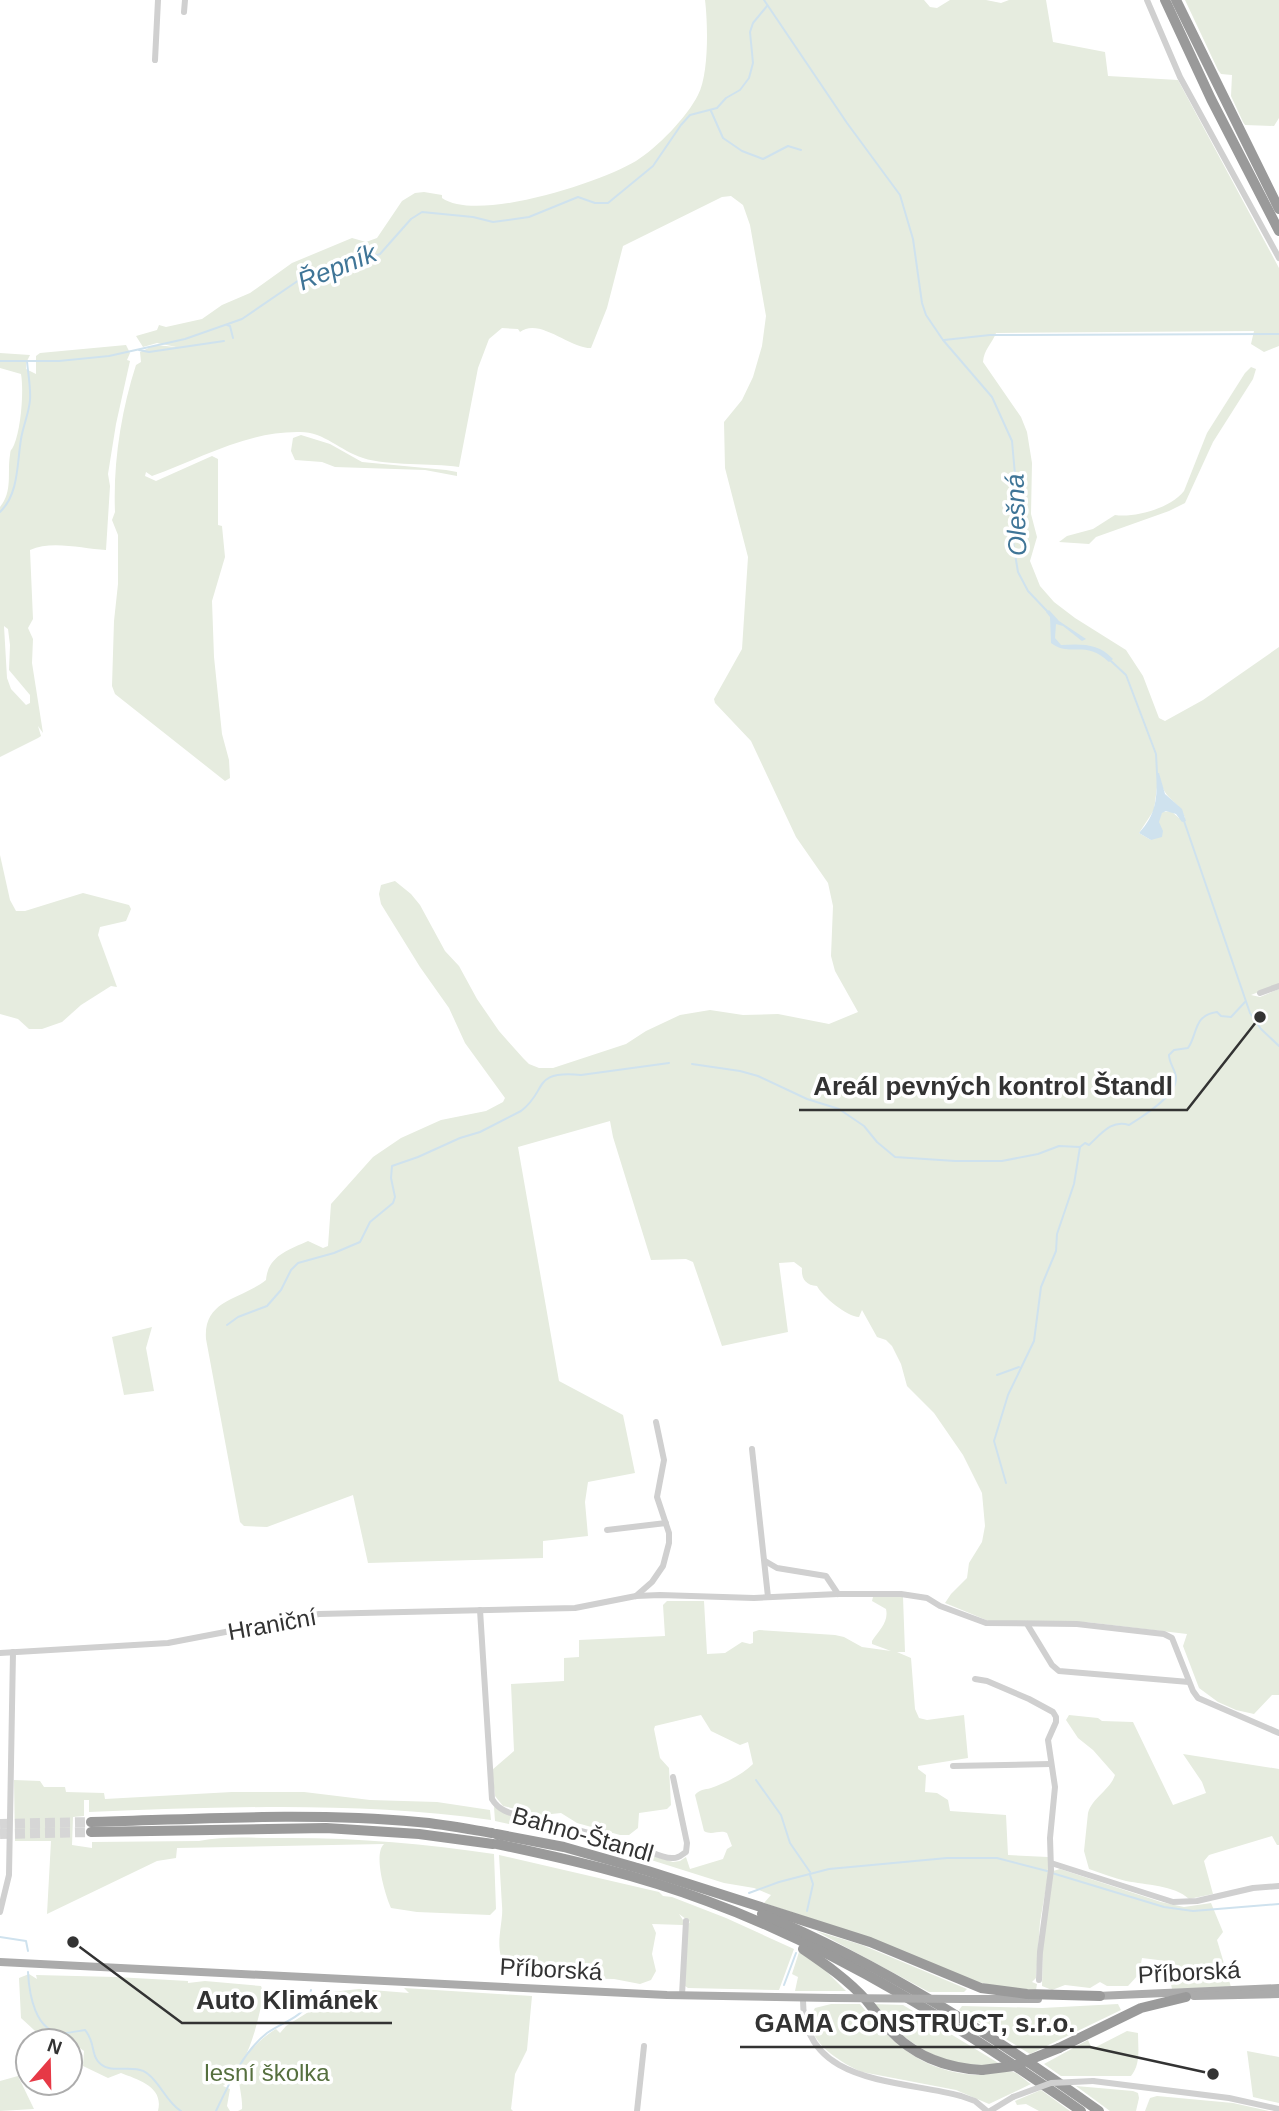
<svg xmlns="http://www.w3.org/2000/svg" width="1279" height="2111" viewBox="0 0 1279 2111" font-family="Arial,sans-serif">
  <style>
    .green { fill: #e6ecdf; fill-rule: evenodd }
    .water { fill: #cfe2ee }
    .lines { fill: none; stroke-linecap: round; stroke-linejoin: round }
    .stream { stroke: #cfe2ee; stroke-width: 2 }
    .highway-tunnel { stroke: #d6d6d6; stroke-width: 10; stroke-dasharray: 10 5; stroke-linecap: butt }
    .minor { stroke: #d0d0d0; stroke-width: 6 }
    .major { stroke: #ababab; stroke-width: 8 }
    .highway { stroke: #9a9a9a; stroke-width: 10 }
    .minor-bridge { stroke: #d0d0d0; stroke-width: 6 }
    .major-bridge { stroke: #ababab; stroke-width: 8 }
    .highway-bridge { stroke: #9a9a9a; stroke-width: 10 }
    .labels { text-anchor: middle; dominant-baseline: central; stroke-width: 7; stroke-linejoin: round; paint-order: stroke }
    .street-label { font-size: 24px; fill: #333; stroke: #fff }
    .park-label { font-size: 24px; fill: #56703f; stroke: #fff }
    .water-label { font-size: 26px; font-style: italic; fill: #3f7597; stroke: #fff }
    .leader { fill: none; stroke: #333; stroke-width: 2.5 }
    .callout-dot { fill: #333; stroke: #fff; stroke-width: 2.5 }
    .callout-label { font-size: 26px; text-anchor: middle; font-weight: bold; fill: #333; stroke: #fff; stroke-width: 7; stroke-linejoin: round; paint-order: stroke }
  </style>
  <rect width="100%" height="100%" fill="#fff"/>
  <g class="green">
    <path d="M705,0H924L930,7L937,8L950,0H986L1001,3L1009,0H1046L1053,42L1105,52L1108,76L1178,80L1279,268V346L1264,352L1251,344L1254,331L996,333C992,344 984,349 983,362L1021,417L1027,432L1032,463L1031,514L1037,537L1030,561L1040,586L1054,602L1075,618L1126,650L1143,676L1159,718L1165,721L1203,700L1279,647V984L1251,995L1260,997L1279,989V1695H1272L1254,1714L1236,1710L1218,1702L1199,1688L1183,1646L1187,1634L1086,1622H991L945,1603L951,1594L967,1578L969,1563L982,1542L985,1526L982,1493L963,1455L934,1413L907,1386L901,1364L892,1346L886,1340L877,1337L862,1310L859,1317C847,1317 822,1296 817,1286C806,1285 801,1279 802,1268L794,1262L779,1263L788,1332L722,1346L693,1262L686,1259L651,1260L613,1137L610,1121L518,1147L559,1381L623,1415L635,1473L588,1482L585,1502L588,1536L543,1541V1558L368,1563L353,1495L267,1527L244,1526L240,1522L206,1339C203,1299 241,1300 266,1280C268,1256 288,1250 308,1241L323,1248L328,1246L331,1204L373,1157L401,1138L441,1120L486,1111L503,1102L505,1098L465,1043L449,1008L420,967L381,904L379,894L381,885L395,881L411,894L420,905L445,951L459,966L477,999L499,1031L523,1058L529,1064L539,1068H553L626,1044L646,1031L680,1015L710,1010L743,1015L778,1014L829,1024L858,1012L835,971L831,956L833,906L828,883L796,837L751,741L715,703L714,699L742,649L748,557L725,468L724,422L742,400L753,377L762,346L766,316L750,225L743,205L731,196L722,197L623,246L607,308L591,348C569,348 539,317 520,332L518,329L502,328L489,339L478,368L459,467C431,463 388,466 363,458C340,451 325,432 300,432C246,431 200,459 152,476L146,472L145,476L156,481L212,456L218,459V525L222,526L225,557L212,601L214,657L222,734L229,760L230,778L225,781L115,694L112,686L114,621L118,584V535L112,520L115,512C113,464 121,411 136,365L141,362L140,352L155,345L176,347L157,343L143,347L136,336L157,330L159,325L166,327L202,319L222,305L250,293L292,263L352,238L366,242L377,238L402,201L415,193L424,192L442,195V198C478,223 601,182 636,161C657,148 687,117 698,95C709,74 708,24 705,0ZM1161,782C1164,799 1180,802 1185,818H1179L1171,811L1162,812L1151,840L1139,833L1154,810L1157,787Z"/>
    <path d="M1185,0H1279V118L1274,126L1245,125L1243,122L1231,96L1232,75L1221,74L1218,70Z"/>
    <path d="M126,345L130,353L127,360L130,361L116,424L108,474L110,486L106,550C83,549 52,540 30,550L33,619L28,628L33,639L32,663L43,733L38,726L41,736L38,738L0,757V507C13,491 7,473 10,455C11,447 11,452 14,445C21,429 24,391 21,374L0,368V353L30,355L26,363V369L36,374V356L40,353ZM4,626L8,629L10,645L9,670L30,695V703L26,705L11,689L7,678Z"/>
    <path d="M1251,367L1256,369L1253,379L1213,442L1185,503L1169,511L1096,537L1089,544L1059,542L1067,536L1093,529L1115,515C1135,518 1171,508 1184,491L1207,433L1245,373Z"/>
    <path d="M301,435L330,444L362,462L446,470L457,472V476L425,470L335,467L322,462L295,460L291,451L293,438Z"/>
    <path d="M0,855L10,900L16,911H25L83,893L129,905L131,909L126,921L100,927L98,935L117,987L111,986L81,1005L62,1022L42,1029H29L18,1019L0,1014Z"/>
    <path d="M152,1327L146,1348L154,1391L124,1395L112,1337Z"/>
    <path d="M873,1597H903L905,1652H897L911,1658L915,1709L919,1718L927,1720L964,1715L968,1758L918,1766V1769L926,1775L925,1792L937,1793L948,1800L950,1811L1006,1815L1008,1855L1048,1857L1049,1870L1040,1922L1036,1978L1032,1982L1037,1984L1036,1990L995,1986L974,1981L849,1931L764,1903L771,1895L754,1888L724,1883L594,1842L495,1821L494,1807L673,1862L680,1861L686,1857L690,1869L723,1859L727,1849L732,1846L727,1833C720,1829 712,1836 704,1831L695,1795C700,1789 704,1790 711,1788C725,1783 742,1775 753,1764L748,1742L740,1745L711,1731L701,1715L655,1726L654,1729L660,1758L669,1768L671,1805L667,1809L639,1813L638,1828L629,1835H620L577,1823L561,1813L542,1815L503,1806L495,1796L492,1770L514,1751L511,1684L564,1681V1658L579,1657V1640L665,1636L663,1605L667,1601H704L707,1654L725,1653L742,1642L750,1644L753,1643V1632L759,1630L835,1635L844,1637L862,1647L891,1651L872,1644V1641C879,1630 889,1622 886,1609L872,1601Z"/>
    <path d="M1069,1715L1098,1718L1102,1721L1133,1722L1173,1805L1206,1793L1202,1782L1183,1754L1279,1769V1845H1277L1272,1836L1209,1855L1204,1861L1213,1894L1189,1899C1174,1885 1146,1885 1126,1881C1114,1878 1101,1873 1089,1869L1084,1851L1088,1813C1092,1798 1110,1790 1115,1775L1093,1750L1078,1738L1066,1720Z"/>
    <path d="M14,1780L40,1781L44,1787H65L66,1792L104,1793L105,1799L232,1792H304L370,1800L437,1802L490,1810L491,1820C357,1801 223,1807 89,1812V1800H84V1816L73,1817L72,1845L92,1848V1842L199,1841C224,1836 249,1838 274,1838C349,1837 421,1843 494,1854L496,1909L490,1915L417,1912L391,1908C385,1895 373,1854 384,1844L177,1848L176,1858L157,1861L47,1914L51,1841H15Z"/>
    <path d="M499,1855L659,1892L663,1896L672,1897L726,1918L794,1949L779,1990L688,1988L685,1986L688,1924L690,1922L679,1914L683,1920V1925L652,1924L656,1933L652,1954L656,1971L651,1980L640,1984L614,1979L564,1978L551,1973L507,1966C492,1952 504,1922 502,1906C501,1889 500,1872 499,1855Z"/>
    <path d="M1060,1869L1161,1902L1184,1907L1211,1903L1223,1932L1217,1940L1231,1987L1172,1989L1166,1961L1142,1958L1139,1974L1128,1986H1107L1100,1982L1090,1988L1065,1985L1052,1990L1042,1986L1043,1940L1053,1871Z"/>
    <path d="M816,1931L862,1945L967,1989L964,1992H929Z"/>
    <path d="M799,1952L820,1965L846,1991H795L798,1977L792,1974Z"/>
    <path d="M29,1974L37,1979L36,1975L116,1977L188,1981V1983L205,1981L261,1986L264,1994C256,2027 250,2063 223,2086L230,2089L227,2106L230,2111H158C164,2087 139,2080 121,2073L108,2078L83,2066L84,2051L73,2043L70,2044V2041H46L21,2018L19,1978Z"/>
    <path d="M404,1988L532,1996L527,2050L515,2074L511,2109L513,2111H238L242,2109C243,2097 237,2080 239,2070C242,2055 264,2036 276,2029L280,2033L286,2026L310,2011L322,1993L359,1989L409,1993Z"/>
    <path d="M831,2004H860C892,2044 922,2071 975,2075C986,2075 1005,2070 1013,2072C1018,2073 1026,2081 1031,2084L989,2104L956,2090L862,2072C841,2063 797,2037 815,2008Z"/>
    <path d="M872,2004L903,2005L1000,2064C943,2070 907,2046 872,2004Z"/>
    <path d="M1118,2004L1121,2010L1030,2054L959,2010L962,2006L1042,2008Z"/>
    <path d="M1127,2031L1138,2033C1138,2048 1141,2064 1131,2076H1061L1044,2064L1088,2040L1092,2049Z"/>
    <path d="M1247,2051L1279,2057V2103L1253,2097Z"/>
    <path d="M18,2076L34,2109L0,2111V2081Z"/>
    <path d="M1076,2086L1133,2091L1138,2093L1139,2098L1136,2111H1110Z"/>
    <path d="M1041,2090L1070,2111H1039L1026,2104L1017,2105L1015,2101Z"/>
    <path d="M1157,2096L1233,2103L1269,2111H1145L1150,2098Z"/>
  </g>
  <g class="water">
    <path d="M1049,610L1059,621L1086,639L1082,641L1063,626L1056,624L1055,638L1061,645C1082,644 1098,643 1113,659L1109,662C1085,639 1071,658 1051,643L1050,617L1046,612Z"/>
    <path d="M1156,773H1159L1165,794L1182,809L1186,821L1182,822L1176,814L1166,811L1162,813L1159,822L1163,831L1162,837L1151,840L1139,833C1156,815 1158,797 1156,773Z"/>
  </g>
  <g class="lines">
    <g class="stream">
      <path d="M764,0L847,123L900,195L913,239L922,303L926,315L943,340L992,397L1012,441L1016,486L1013,542L1018,572L1028,591L1047,611"/>
      <path d="M711,111L723,138L742,151L763,159L788,146L801,150"/>
      <path d="M227,325L230,326L233,338"/>
      <path d="M944,340L990,335L1279,334"/>
      <path d="M139,350L149,352L224,341"/>
      <path d="M0,361H59L109,356L185,339L242,319L302,278L380,254L411,219L422,212L473,217L493,222L529,217L578,197L595,203H608L653,166L681,125L690,115L717,108L726,98L740,90L749,78L753,63L750,32L753,23L767,6"/>
      <path d="M0,512C19,494 17,463 21,439C23,426 29,413 30,400C31,388 28,374 27,361"/>
      <path d="M1111,661L1126,675L1156,754L1157,773"/>
      <path d="M1184,821L1250,1013L1261,1029L1279,1046"/>
      <path d="M692,1064L740,1071L758,1076L807,1099L839,1109L864,1126L877,1142L895,1157L955,1161H1002L1038,1154L1059,1146L1080,1147L1085,1143L1089,1145C1101,1134 1112,1119 1129,1125C1142,1117 1178,1095 1176,1077C1175,1069 1169,1063 1169,1055L1174,1050L1188,1048C1198,1034 1193,1015 1217,1012L1221,1016L1231,1017L1245,1002"/>
      <path d="M227,1325L238,1317L267,1306L281,1290L291,1270L298,1263L334,1253L360,1242L370,1222L393,1203L395,1197L391,1178L392,1166L418,1157L460,1138L480,1132L521,1111C548,1091 531,1070 581,1075L669,1063"/>
      <path d="M997,1375L1019,1367"/>
      <path d="M1006,1483L994,1441L1008,1395L1034,1341L1041,1287L1056,1251L1057,1234L1074,1184L1080,1147"/>
      <path d="M756,1780L781,1815L790,1843L810,1872"/>
      <path d="M1052,1873L1164,1907L1193,1911L1279,1904"/>
      <path d="M749,1893L779,1882L829,1869L947,1858H997L1047,1871"/>
      <path d="M807,1911L813,1884L810,1875"/>
      <path d="M0,1937L26,1941L28,1951"/>
      <path d="M28,1972C29,1993 35,2033 63,2033C70,2033 78,2031 85,2030C95,2042 91,2051 97,2060C108,2077 134,2062 148,2074C161,2084 167,2103 181,2111"/>
      <path d="M784,1985L796,1953"/>
      <path d="M216,2111C229,2084 243,2052 267,2033C288,2018 307,2019 311,1990"/>
    </g>
    <g class="highway-tunnel">
      <path d="M0,1824L91,1822"/>
      <path d="M0,1834L91,1832"/>
    </g>
    <g class="minor">
      <path d="M1147,0L1180,77L1279,258"/>
      <path d="M184,12L185,0"/>
      <path d="M155,60L158,0"/>
      <path d="M1260,993L1279,986"/>
      <path d="M752,1449L768,1597"/>
      <path d="M607,1530L666,1523"/>
      <path d="M765,1561L777,1568L826,1576L838,1594"/>
      <path d="M636,1596L652,1582L663,1566L669,1543V1533L657,1497L664,1460L656,1422"/>
      <path d="M480,1610L492,1799C500,1813 515,1814 529,1818C565,1826 600,1836 635,1846C647,1849 660,1858 672,1858C678,1859 681,1855 686,1852L687,1843L673,1777"/>
      <path d="M1027,1624L1052,1665L1059,1671L1189,1682"/>
      <path d="M0,1653L168,1643L319,1614L575,1608L636,1596L660,1595L754,1598L838,1594H901L927,1598L940,1606L986,1623L1077,1624L1164,1634L1172,1638L1193,1691L1198,1698L1279,1733"/>
      <path d="M975,1679L987,1681L1029,1699L1053,1712L1056,1717V1722L1048,1740L1055,1787L1050,1838L1051,1870L1040,1952L1039,1980"/>
      <path d="M953,1766L1050,1764"/>
      <path d="M1051,1863L1173,1902L1197,1901L1253,1888L1279,1886"/>
      <path d="M0,1912L9,1875L13,1652"/>
      <path d="M682,1995L686,1921"/>
      <path d="M803,1997C801,2086 899,2079 961,2096L975,2101L987,2111"/>
      <path d="M1093,2081L1229,2098L1279,2109"/>
      <path d="M637,2111L644,2046"/>
      <path d="M990,2111L1013,2097"/>
    </g>
    <g class="major">
      <path d="M0,1962L667,1995L831,1998"/>
      <path d="M1097,1996L1279,1988"/>
      <path d="M1194,1996L1279,1994"/>
      <path d="M964,1999H1038"/>
    </g>
    <g class="highway">
      <path d="M1165,0L1211,99L1279,231"/>
      <path d="M1176,0L1279,209"/>
      <path d="M91,1822C199,1819 310,1812 418,1822C443,1824 468,1829 492,1833"/>
      <path d="M91,1832L326,1828L419,1834L493,1844"/>
      <path d="M496,1834L564,1847L648,1871L870,1942L981,1988L1027,1994L1100,1996"/>
      <path d="M497,1844C568,1859 638,1875 707,1901C841,1950 965,2030 1081,2111"/>
      <path d="M762,1914C882,1964 993,2036 1099,2111"/>
      <path d="M803,1949C825,1964 848,1980 866,2000C874,2010 882,2020 890,2030C914,2056 947,2068 982,2070"/>
      <path d="M1059,2048L1141,2008L1186,1997"/>
    </g>
    <path class="minor-bridge" d="M1013,2097L1051,2083L1093,2081"/>
    <path class="major-bridge" d="M831,1998L964,1999"/>
    <path class="highway-bridge" d="M982,2070L1014,2066L1059,2048"/>
  </g>
  <g class="labels">
    <g class="street-label">
      <text transform="translate(272 1624) rotate(-10)">Hraniční</text>
      <text transform="translate(583 1834) rotate(16)">Bahno-Štandl</text>
      <text transform="translate(551 1969) rotate(3)">Příborská</text>
      <text transform="translate(1189 1972) rotate(-3)">Příborská</text>
    </g>
    <g class="park-label">
      <text x="267" y="2072">lesní školka</text>
    </g>
    <g class="water-label">
      <text transform="translate(337 267) rotate(-22)">Řepník</text>
      <text transform="translate(1016 515) rotate(-92)">Olešná</text>
    </g>
  </g>
  <path class="leader" d="M1260 1017L1187 1110H799M73 1942L182 2023H392M1213 2074L1090 2047H740"/>
  <g class="callout-dot">
    <circle cx="1260" cy="1017" r="7"/>
    <circle cx="73" cy="1942" r="7"/>
    <circle cx="1213" cy="2074" r="7"/>
  </g>
  <g class="callout-label">
    <text x="993" y="1095">Areál pevných kontrol Štandl</text>
    <text x="287" y="2009">Auto Klimánek</text>
    <text x="915" y="2032">GAMA CONSTRUCT, s.r.o.</text>
  </g>
  <g transform="translate(49 2062) rotate(20)"><circle r="33" fill="#ffffff" stroke="#adadad" stroke-width="2"/>
  <path d="M0-5L12 26L0 18L-12 26Z" fill="#e63946"/>
  <text y="-10" font-size="19" font-weight="bold" text-anchor="middle" fill="#333333">N</text>
  </g>
</svg>
